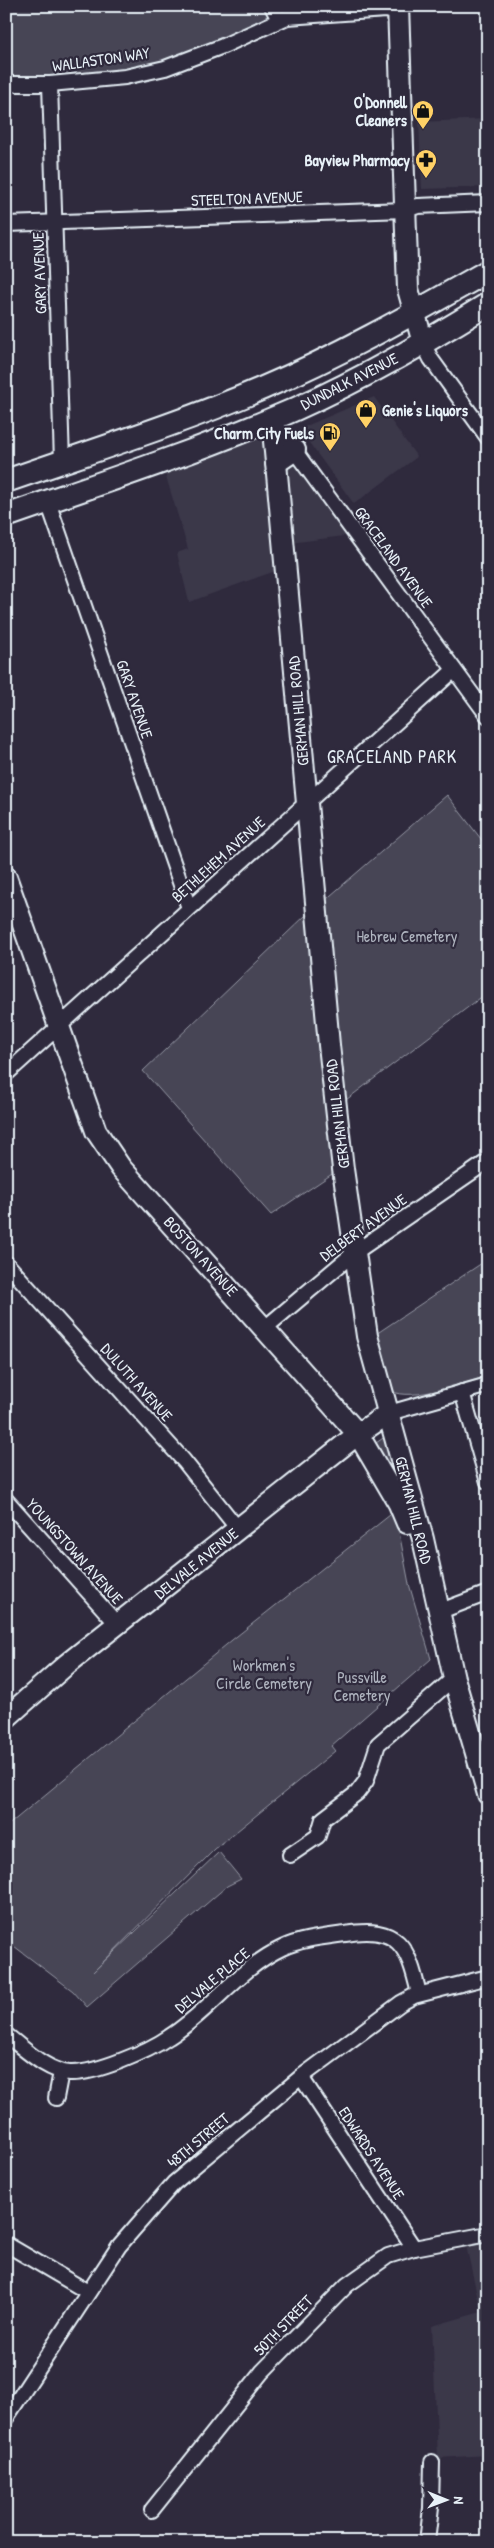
<svg xmlns="http://www.w3.org/2000/svg" width="494" height="2548" viewBox="0 0 494 2548" font-family="'Patrick Hand',sans-serif">
  <style>
    .built { fill: #3b3749 }
    .green { fill: #464455; stroke: #979aa6 }
    .lines { fill: none; stroke-linecap: round; stroke-linejoin: round }
    .street-casing { stroke: #e8f1f8; stroke-width: 18 }
    .secondary-casing { stroke: #e8f1f8; stroke-width: 24 }
    .primary-casing { stroke: #e8f1f8; stroke-width: 26 }
    .street { stroke: #2f2a3d; stroke-width: 14 }
    .secondary { stroke: #2f2a3d; stroke-width: 20 }
    .primary { stroke: #2f2a3d; stroke-width: 22 }
    .labels { text-anchor: middle; dominant-baseline: central; stroke-width: 4.5; stroke-linejoin: round; paint-order: stroke }
    .street-label { font-size: 16px; fill: #e8f1f8; stroke: #2f2a3d }
    .poi-label { font-size: 16px; font-weight: bold; fill: #e8f1f8; stroke: #2f2a3d; text-anchor: end }
    .park-label { font-size: 16px; fill: #afb4bf; stroke: #2f2a3d }
    .neighbourhood-label { font-size: 18px; letter-spacing: 1px; fill: #e8f1f8; stroke: #2f2a3d }
  </style>
  <rect width="100%" height="100%" fill="#2f2a3d"/>
  <filter id="ink" filterUnits="userSpaceOnUse"><feTurbulence type="fractalNoise" baseFrequency=".02" numOctaves="2"/><feDisplacementMap in="SourceGraphic" scale="10" xChannelSelector="R" yChannelSelector="G"/><feConvolveMatrix kernelMatrix="1 2 1 2 8 2 1 2 1" color-interpolation-filters="sRGB"/></filter>
  <g filter="url(#ink)">
    <g class="built">
      <path d="M488,119V187L422,189L419,122Z"/>
      <path d="M374,397L417,457L354,504L299,429Z"/>
      <path d="M269,425L281,569L189,602L177,553L188,549L164,470Z"/>
      <path d="M294,460L352,535L290,543L287,461Z"/>
      <path d="M488,2238V2455L438,2458L432,2326L481,2312L465,2241Z"/>
    </g>
    <g class="green">
      <path d="M6,6H253L255,9L264,7L269,15L252,25L178,57L156,64L88,76L6,79Z"/>
      <path d="M447,795L488,848V992L342,1103L323,902Z"/>
      <path d="M306,915L335,1172L271,1215L143,1071Z"/>
      <path d="M488,1259V1376C463,1383 413,1402 391,1391L373,1336Z"/>
      <path d="M389,1434L406,1501L376,1443Z"/>
      <path d="M395,1511L409,1584L431,1659L331,1746L335,1751L215,1849L93,1972L219,1852L241,1879L227,1886L87,2007L73,1991L6,1940V1827L232,1640Z"/>
    </g>
    <g class="lines">
      <g class="street-casing">
        <g id="street">
          <path d="M272,6L279,20"/>
          <path d="M6,84H50L125,77L165,68L223,46L287,17L386,10L398,13"/>
          <path d="M50,84L62,462"/>
          <path d="M6,224L405,210L418,206L488,203"/>
          <path d="M423,343L431,359L488,438"/>
          <path d="M272,420L488,716"/>
          <path d="M48,502L189,908"/>
          <path d="M6,1074L454,670"/>
          <path d="M6,1263L184,1461L238,1529"/>
          <path d="M265,1328L354,1253L488,1161"/>
          <path d="M462,1392L488,1482"/>
          <path d="M389,1413L488,1385"/>
          <path d="M6,1500L118,1625"/>
          <path d="M438,1612L488,1593"/>
          <path d="M290,1855L318,1836L323,1819L357,1793L366,1781L378,1744L454,1678"/>
          <path d="M6,2035C25,2049 46,2071 70,2073C95,2074 149,2051 169,2037C209,2012 239,1968 282,1948C301,1939 324,1937 345,1934C399,1925 408,1946 419,1994"/>
          <path d="M301,2077L414,2248"/>
          <path d="M56,2098L61,2072"/>
          <path d="M6,2244L88,2292"/>
          <path d="M6,2418L119,2246L174,2183L301,2077L401,2003L414,1996L488,1977"/>
          <path d="M152,2510L262,2372L347,2285L388,2256L414,2248L488,2234"/>
          <path d="M427,2542L431,2508L432,2462"/>
        </g>
      </g>
      <g class="secondary-casing">
        <g id="secondary">
          <path d="M398,6L408,289L423,343"/>
          <path d="M272,419L329,1045L343,1169L367,1336L423,1539L454,1678L488,1794"/>
          <path d="M276,463L295,450"/>
          <path d="M6,877L96,1131L121,1168L358,1434L399,1504L407,1523"/>
          <path d="M6,1718L67,1664L358,1434L389,1413"/>
        </g>
      </g>
      <g class="primary-casing">
        <g id="primary">
          <path d="M6,481C92,451 179,424 263,388C341,355 414,313 488,271"/>
          <path d="M6,516C95,485 184,456 270,420C345,389 419,347 488,304"/>
        </g>
      </g>
      <use href="#street" class="street"/>
      <use href="#secondary" class="secondary"/>
      <use href="#primary" class="primary"/>
    </g>
  </g>
  <defs>
    <g id="shop-pin" transform="scale(1.125)"><path d="M0 17L-7.5 6A9.5 9.5 0 1 1 7.5 6Z" fill="#ffd166" stroke="#2f2a3d"/><path d="M-5-2.5h2.3a2.7 3.5 0 0 1 5.4 0H5L5.5 6h-11ZM-1.5-2.5h3a1.5 2.3 0 0 0-3 0Z" fill="#111"/></g>
    <g id="pharmacy-pin" transform="scale(1.125)"><path d="M0 17L-7.5 6A9.5 9.5 0 1 1 7.5 6Z" fill="#ffd166" stroke="#2f2a3d"/><path d="M-2-6h4v4h4v4h-4v4h-4v-4h-4v-4h4Z" fill="#111"/></g>
    <g id="fuel-pin" transform="scale(1.125)"><path d="M0 17L-7.5 6A9.5 9.5 0 1 1 7.5 6Z" fill="#ffd166" stroke="#2f2a3d"/><path d="M-5.5-6h7V0h2V4h1.3V-2.5L3-4.5l.8-.8L6-3V5H2.5V1h-1V6h-7ZM-4.2-4.7v3.2H.2V-4.7Z" fill="#111"/></g>
  </defs>
  <g fill-rule="evenodd">
    <use href="#shop-pin" x="423" y="111"/>
    <use href="#pharmacy-pin" x="426" y="160"/>
    <use href="#shop-pin" x="366" y="410"/>
    <use href="#fuel-pin" x="330" y="433"/>
  </g>
  <g class="labels">
    <g class="street-label">
      <text transform="translate(101 59) rotate(-8)">WALLASTON WAY</text>
      <text transform="translate(247 198) rotate(-2)">STEELTON AVENUE</text>
      <text transform="translate(39 273) rotate(-92)">GARY AVENUE</text>
      <text transform="translate(349 381) rotate(-27)">DUNDALK AVENUE</text>
      <text transform="translate(394 557) rotate(54)">GRACELAND AVENUE</text>
      <text transform="translate(135 699) rotate(71)">GARY AVENUE</text>
      <text transform="translate(298 711) rotate(-95)">GERMAN HILL ROAD</text>
      <text transform="translate(218 859) rotate(-42)">BETHLEHEM AVENUE</text>
      <text transform="translate(337 1114) rotate(-97)">GERMAN HILL ROAD</text>
      <text transform="translate(363 1227) rotate(-36)">DELBERT AVENUE</text>
      <text transform="translate(201 1256) rotate(48)">BOSTON AVENUE</text>
      <text transform="translate(137 1382) rotate(48)">DULUTH AVENUE</text>
      <text transform="translate(414 1510) rotate(76)">GERMAN HILL ROAD</text>
      <text transform="translate(75 1551) rotate(48)">YOUNGSTOWN AVENUE</text>
      <text transform="translate(196 1563) rotate(-39)">DELVALE AVENUE</text>
      <text transform="translate(212 1980) rotate(-40)">DELVALE PLACE</text>
      <text transform="translate(198 2140) rotate(-40)">48TH STREET</text>
      <text transform="translate(372 2153) rotate(57)">EDWARDS AVENUE</text>
      <text transform="translate(283 2325) rotate(-46)">50TH STREET</text>
    </g>
    <g class="poi-label">
      <text x="407" y="102">O'Donnell<tspan x="407" dy="18">Cleaners</tspan></text>
      <text x="410" y="160">Bayview Pharmacy</text>
      <text x="382" y="410" text-anchor="start">Genie's Liquors</text>
      <text x="314" y="433">Charm City Fuels</text>
    </g>
    <g class="park-label">
      <text x="407" y="936">Hebrew Cemetery</text>
      <text x="264" y="1665">Workmen's<tspan x="264" dy="18">Circle Cemetery</tspan></text>
      <text x="362" y="1677">Pussville<tspan x="362" dy="18">Cemetery</tspan></text>
    </g>
    <g class="neighbourhood-label">
      <text x="392" y="756">GRACELAND PARK</text>
    </g>
  </g>
  <rect width="494" height="2548" fill="none" stroke="#2f2a3d" stroke-width="25"/>
  <rect x="12" y="12" width="469" height="2523" fill="none" stroke="#e8f1f8" stroke-width="2" filter="url(#ink)"/>
  <g transform="translate(446 2500) rotate(91)" stroke="#2f2a3d" stroke-width="4" paint-order="stroke">
  <path d="M0-4L9 19L0 12L-9 19Z" fill="#e8f1f8"/>
  <text y="-8" font-size="14" font-weight="bold" text-anchor="middle" fill="#e8f1f8">N</text>
  </g>
</svg>
